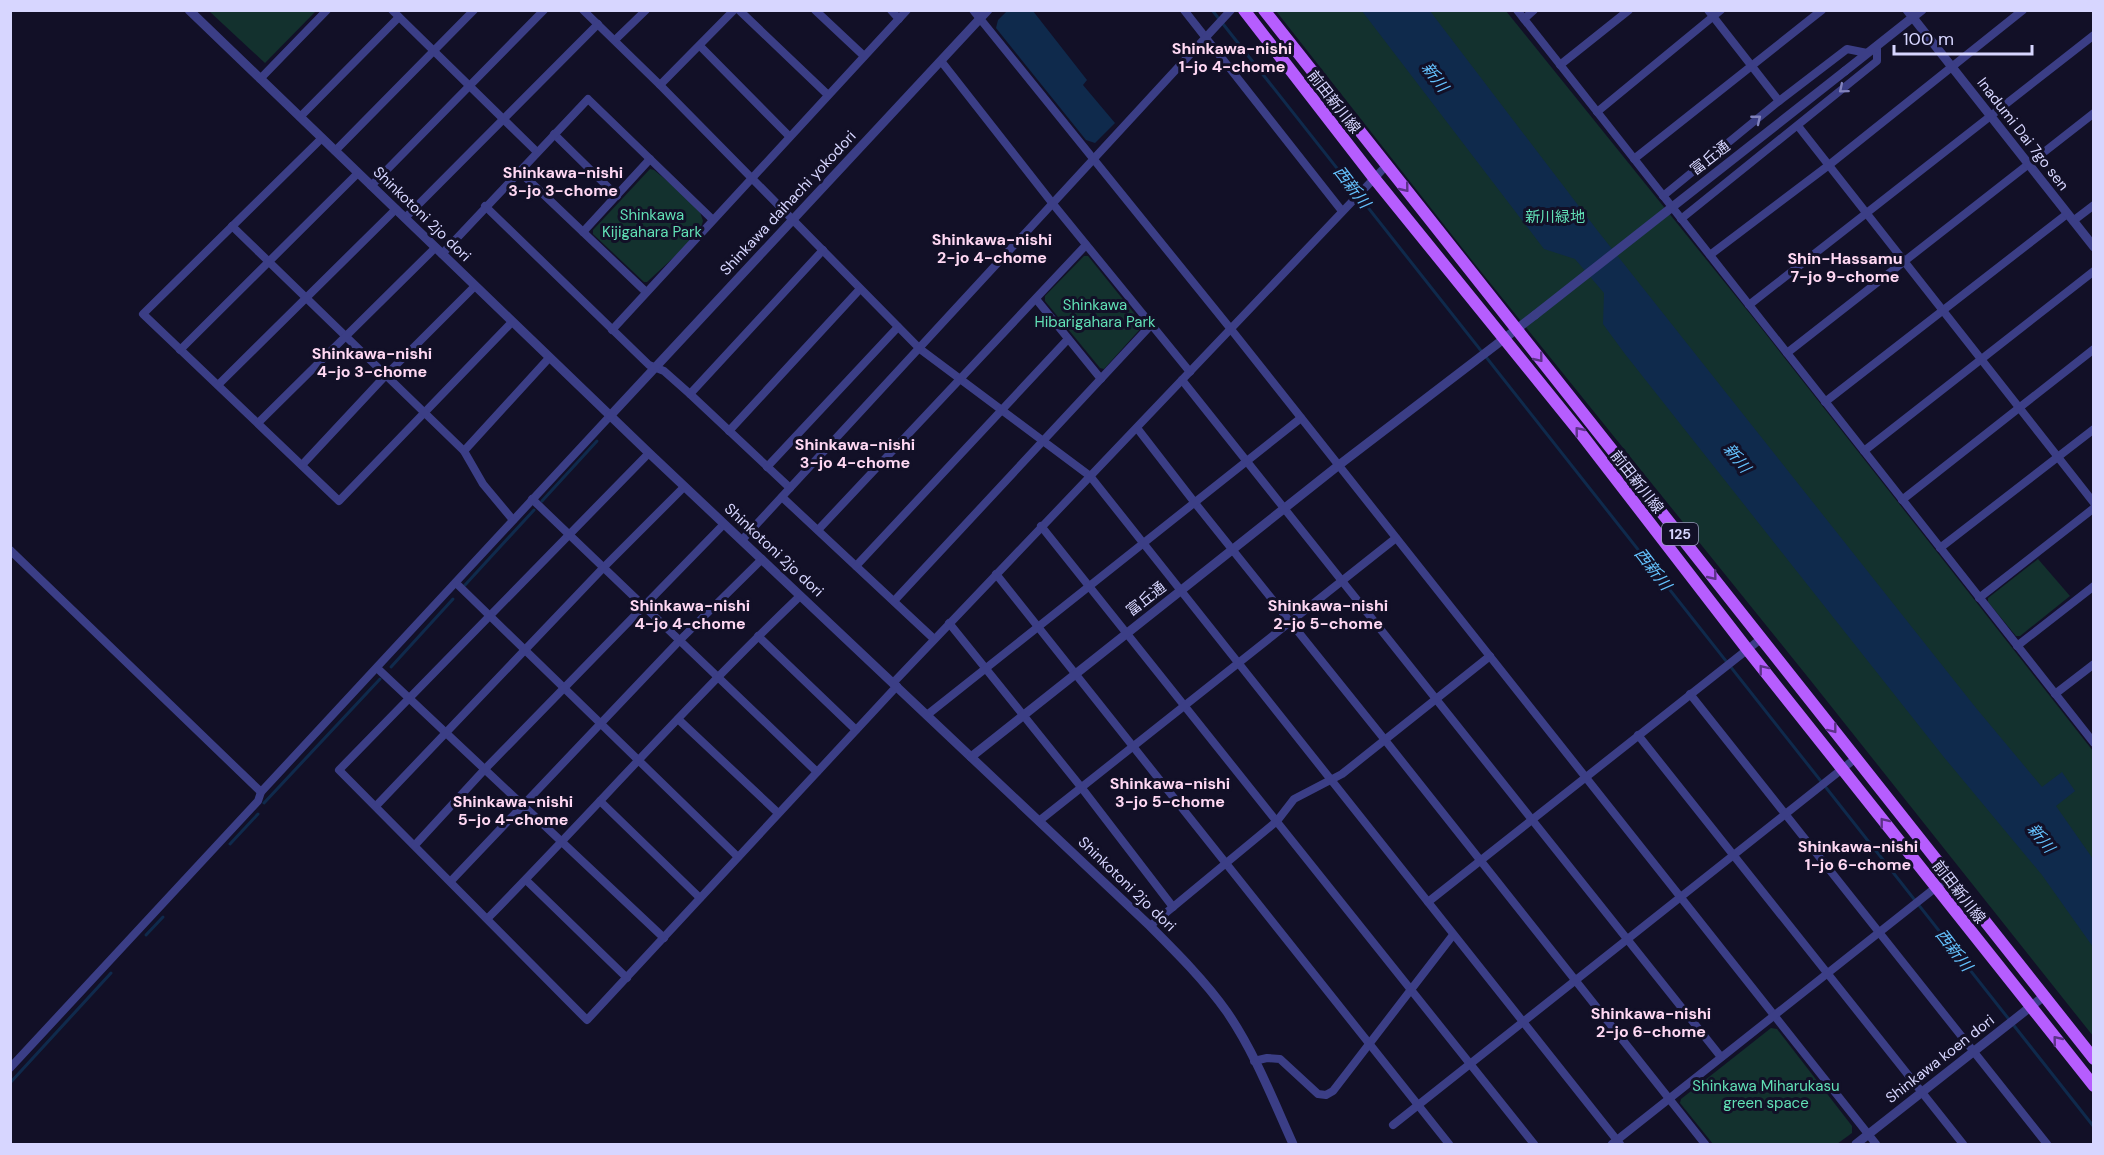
<svg xmlns="http://www.w3.org/2000/svg" width="2104" height="1155" viewBox="0 0 2104 1155" font-family="'DM Sans','Noto Sans JP',sans-serif">
  <style>
    .green { fill: #13312e }
    .water { fill: #0f2a4c }
    .lines { fill: none; stroke-linecap: round; stroke-linejoin: round }
    .stream { stroke: #0f2a4c; stroke-width: 3 }
    .minor { stroke: #3b3e86; stroke-width: 8 }
    .tertiary { stroke: #3b3e86; stroke-width: 9 }
    .primary { stroke: #b65dfe; stroke-width: 12 }
    .tertiary-bridge { stroke: #3b3e86; stroke-width: 9 }
    .oneway { stroke: #8182bc }
    .oneway2 { stroke: #5c3388 }
    .labels { text-anchor: middle; dominant-baseline: central; stroke-width: 6; stroke-linejoin: round; paint-order: stroke }
    .shield { fill: #121027; stroke: #9c9bbe; stroke-width: 1.5 }
    .shield-label { font-size: 14px; font-weight: bold; fill: #d7d6ff }
    .street-label { font-size: 15px; fill: #d7d6ff; stroke: #121027 }
    .park-label { font-size: 15px; fill: #61e0b6; stroke: #121027 }
    .neighbourhood-label { font-size: 16px; font-weight: bold; fill: #ffd8f3; stroke: #121027 }
    .water-label { font-size: 16px; font-style: italic; fill: #64c2fe; stroke: #121027 }
  </style>
  <rect width="100%" height="100%" fill="#121027"/>
  <g class="green">
    <path d="M209,11H316L265,63Z"/>
    <path d="M1276,11H1506L1751,315L2093,751V1036L1811,681L1474,263Z"/>
    <path d="M650,169L654,170L698,206L703,221L699,234L647,282H644L593,234V230Z"/>
    <path d="M1084,256H1088L1142,323V327L1104,369L1100,368L1045,301V296Z"/>
    <path d="M2038,559L2070,596L2020,636H2016L1988,602V598Z"/>
    <path d="M1771,1028L1777,1029L1852,1126V1133L1837,1144H1713L1680,1103L1681,1099Z"/>
  </g>
  <g class="water">
    <path d="M1007,11H1033L1087,80L1083,85L1115,123L1095,143L1086,140L996,28L998,20Z"/>
    <path d="M1362,11H1430L1597,230L1976,708L2042,787L2062,772L2075,791L2056,806L2093,859V947L2042,875L1943,756L1625,354L1603,324L1604,293L1575,259L1544,249Z"/>
  </g>
  <g class="lines">
    <g class="stream">
      <path d="M1212,10L2094,1127"/>
      <path d="M542,501L597,441"/>
      <path d="M465,585L534,510"/>
      <path d="M391,667L453,599"/>
      <path d="M264,803L380,679"/>
      <path d="M230,844L258,814"/>
      <path d="M146,935L163,917"/>
      <path d="M10,1083L111,973"/>
    </g>
    <g class="minor">
      <path d="M392,10L537,152"/>
      <path d="M583,10L660,85L920,349L1090,476L1620,1144"/>
      <path d="M739,10L828,95"/>
      <path d="M815,10L864,56"/>
      <path d="M891,10L899,19"/>
      <path d="M973,10L1230,328L1876,1144"/>
      <path d="M1184,10L1342,211"/>
      <path d="M1517,10L2094,743"/>
      <path d="M1708,10L1779,101"/>
      <path d="M1524,19L1534,10"/>
      <path d="M615,40L646,10"/>
      <path d="M700,46L789,136"/>
      <path d="M941,61L1053,204L1190,372"/>
      <path d="M1560,65L1629,10"/>
      <path d="M260,79L327,10"/>
      <path d="M660,85L734,10"/>
      <path d="M1597,112L1721,10"/>
      <path d="M300,117L399,17"/>
      <path d="M1798,126L2094,503"/>
      <path d="M554,134L617,196"/>
      <path d="M322,138L143,314L339,501L512,322"/>
      <path d="M335,151L474,10"/>
      <path d="M1634,159L1822,10"/>
      <path d="M519,171L646,292"/>
      <path d="M371,186L544,10"/>
      <path d="M1663,196L1779,101L1847,49L1867,53"/>
      <path d="M485,206L649,365L664,371L690,394L790,488"/>
      <path d="M405,218L598,24"/>
      <path d="M1681,219L1877,61V46"/>
      <path d="M2073,221L2094,205"/>
      <path d="M232,226L464,451L483,484L513,520"/>
      <path d="M583,232L650,159"/>
      <path d="M442,254L588,99L712,219"/>
      <path d="M1710,255L1829,165L2023,10"/>
      <path d="M1036,299L1101,379"/>
      <path d="M1749,305L2094,35"/>
      <path d="M612,330L907,10"/>
      <path d="M180,350L358,173"/>
      <path d="M1787,353L2094,113"/>
      <path d="M1182,380L1721,1057"/>
      <path d="M218,385L396,209"/>
      <path d="M690,394L823,250"/>
      <path d="M1825,402L2067,214"/>
      <path d="M258,423L435,248"/>
      <path d="M1137,428L1195,503L1385,740L1705,1144"/>
      <path d="M729,431L860,289"/>
      <path d="M464,451L549,358"/>
      <path d="M1864,451L2094,271"/>
      <path d="M649,453L339,770L587,1020L897,686"/>
      <path d="M302,465L386,375L475,286"/>
      <path d="M767,467L898,327"/>
      <path d="M782,497L934,639"/>
      <path d="M532,499L817,772"/>
      <path d="M1902,500L2094,349"/>
      <path d="M1041,526L1534,1144"/>
      <path d="M818,530L1086,245"/>
      <path d="M742,540L1231,10"/>
      <path d="M1940,548L2094,429"/>
      <path d="M10,550L261,792"/>
      <path d="M856,566L1068,339"/>
      <path d="M996,574L1449,1144"/>
      <path d="M456,583L738,857"/>
      <path d="M1979,598L2094,508"/>
      <path d="M894,601L1151,325"/>
      <path d="M949,623L1081,787L1173,907"/>
      <path d="M758,636L856,730"/>
      <path d="M2017,646L2094,586"/>
      <path d="M377,668L664,938"/>
      <path d="M893,683L1386,166"/>
      <path d="M1690,694L2047,1144"/>
      <path d="M2055,694L2094,664"/>
      <path d="M927,715L1301,418"/>
      <path d="M678,719L778,813"/>
      <path d="M1638,735L1963,1144"/>
      <path d="M600,801L700,898"/>
      <path d="M376,806L604,567L684,487"/>
      <path d="M1039,821L1396,538"/>
      <path d="M415,845L485,769L724,524"/>
      <path d="M526,880L627,978"/>
      <path d="M451,881L680,640L762,559"/>
      <path d="M1428,902L1762,638"/>
      <path d="M488,918C593,811 692,699 800,596"/>
      <path d="M1150,926L1277,821L1294,799L1342,774L1490,656"/>
      <path d="M1254,1061L1267,1058L1280,1059L1318,1094L1326,1095L1333,1091L1453,935"/>
      <path d="M10,1068L258,801L261,792L610,416"/>
      <path d="M1393,1125L1856,758"/>
      <path d="M1612,1144L1949,877"/>
    </g>
    <g class="tertiary">
      <path d="M189,10L649,453L1150,926C1177,953 1205,981 1227,1012C1255,1053 1273,1100 1293,1144"/>
      <path d="M1907,10L2094,247"/>
      <path d="M1845,71L1922,10"/>
      <path d="M610,416L988,10"/>
      <path d="M971,757L1339,465L1535,315"/>
      <path d="M1856,1144L2043,997"/>
    </g>
    <g class="primary">
      <path d="M1244,10L1374,178L1582,435L1747,649L2094,1086"/>
      <path d="M1264,10L2094,1059"/>
    </g>
    <path class="tertiary-bridge" d="M1535,315L1845,71"/>
  </g>
  <defs><path id="oneway-chevron" d="M-2-3.5L2.5 0L-2 3.5" fill="none" stroke-width="1.6" stroke-linecap="round" stroke-linejoin="round" transform="scale(1.5)"/></defs>
  <g class="oneway">
    <use href="#oneway-chevron" transform="translate(1843 89) rotate(140)"/>
    <use href="#oneway-chevron" transform="translate(1757 119) rotate(-39)"/>
  </g>
  <g class="oneway2">
    <use href="#oneway-chevron" transform="translate(1405 188) rotate(51)"/>
    <use href="#oneway-chevron" transform="translate(1539 358) rotate(51)"/>
    <use href="#oneway-chevron" transform="translate(1579 431) rotate(-129)"/>
    <use href="#oneway-chevron" transform="translate(1713 576) rotate(51)"/>
    <use href="#oneway-chevron" transform="translate(1763 669) rotate(-128)"/>
    <use href="#oneway-chevron" transform="translate(1833 729) rotate(52)"/>
    <use href="#oneway-chevron" transform="translate(1884 822) rotate(-128)"/>
    <use href="#oneway-chevron" transform="translate(2057 1040) rotate(-129)"/>
  </g>
  <g class="labels">
    <rect class="shield" x="1662" y="523" width="36" height="22" rx="4.5"/>
    <g class="shield-label">
      <text x="1680" y="534">125</text>
    </g>
    <g class="street-label">
      <text transform="translate(1334 102) rotate(52)">前田新川線</text>
      <text transform="translate(2023 134) rotate(52)">Inadumi Dai 7go sen</text>
      <text transform="translate(1710 158) rotate(-38)">富丘通</text>
      <text transform="translate(788 203) rotate(-47)">Shinkawa daihachi yokodori</text>
      <text transform="translate(422 214) rotate(44)">Shinkotoni 2jo dori</text>
      <text transform="translate(1637 482) rotate(52)">前田新川線</text>
      <text transform="translate(774 550) rotate(43)">Shinkotoni 2jo dori</text>
      <text transform="translate(1146 599) rotate(-38)">富丘通</text>
      <text transform="translate(1127 884) rotate(44)">Shinkotoni 2jo dori</text>
      <text transform="translate(1959 892) rotate(52)">前田新川線</text>
      <text transform="translate(1940 1059) rotate(-38)">Shinkawa koen dori</text>
    </g>
    <g class="park-label">
      <text x="652" y="215">Shinkawa<tspan x="652" dy="17">Kijigahara Park</tspan></text>
      <text x="1555" y="217">新川緑地</text>
      <text x="1095" y="305">Shinkawa<tspan x="1095" dy="17">Hibarigahara Park</tspan></text>
      <text x="1766" y="1086">Shinkawa Miharukasu<tspan x="1766" dy="17">green space</tspan></text>
    </g>
    <g class="neighbourhood-label">
      <text x="1232" y="48">Shinkawa-nishi<tspan x="1232" dy="18">1-jo 4-chome</tspan></text>
      <text x="563" y="172">Shinkawa-nishi<tspan x="563" dy="18">3-jo 3-chome</tspan></text>
      <text x="992" y="239">Shinkawa-nishi<tspan x="992" dy="18">2-jo 4-chome</tspan></text>
      <text x="1845" y="258">Shin-Hassamu<tspan x="1845" dy="18">7-jo 9-chome</tspan></text>
      <text x="372" y="353">Shinkawa-nishi<tspan x="372" dy="18">4-jo 3-chome</tspan></text>
      <text x="855" y="444">Shinkawa-nishi<tspan x="855" dy="18">3-jo 4-chome</tspan></text>
      <text x="690" y="605">Shinkawa-nishi<tspan x="690" dy="18">4-jo 4-chome</tspan></text>
      <text x="1328" y="605">Shinkawa-nishi<tspan x="1328" dy="18">2-jo 5-chome</tspan></text>
      <text x="1170" y="783">Shinkawa-nishi<tspan x="1170" dy="18">3-jo 5-chome</tspan></text>
      <text x="513" y="801">Shinkawa-nishi<tspan x="513" dy="18">5-jo 4-chome</tspan></text>
      <text x="1858" y="846">Shinkawa-nishi<tspan x="1858" dy="18">1-jo 6-chome</tspan></text>
      <text x="1651" y="1013">Shinkawa-nishi<tspan x="1651" dy="18">2-jo 6-chome</tspan></text>
    </g>
    <g class="water-label">
      <text transform="translate(1435 77) rotate(53)">新川</text>
      <text transform="translate(1352 187) rotate(52)">西新川</text>
      <text transform="translate(1737 458) rotate(51)">新川</text>
      <text transform="translate(1653 569) rotate(52)">西新川</text>
      <text transform="translate(2041 838) rotate(51)">新川</text>
      <text transform="translate(1954 950) rotate(52)">西新川</text>
    </g>
  </g>
  <rect width="2104" height="1155" fill="none" stroke="#d7d6ff" stroke-width="24"/>
  <path d="M1894 45v9h138v-9" fill="none" stroke="#d7d6ff" stroke-width="3"/>
  <text x="1903" y="45" font-size="18" fill="#d7d6ff" stroke="#121027" stroke-width="4.5" paint-order="stroke">100 m</text>
</svg>
